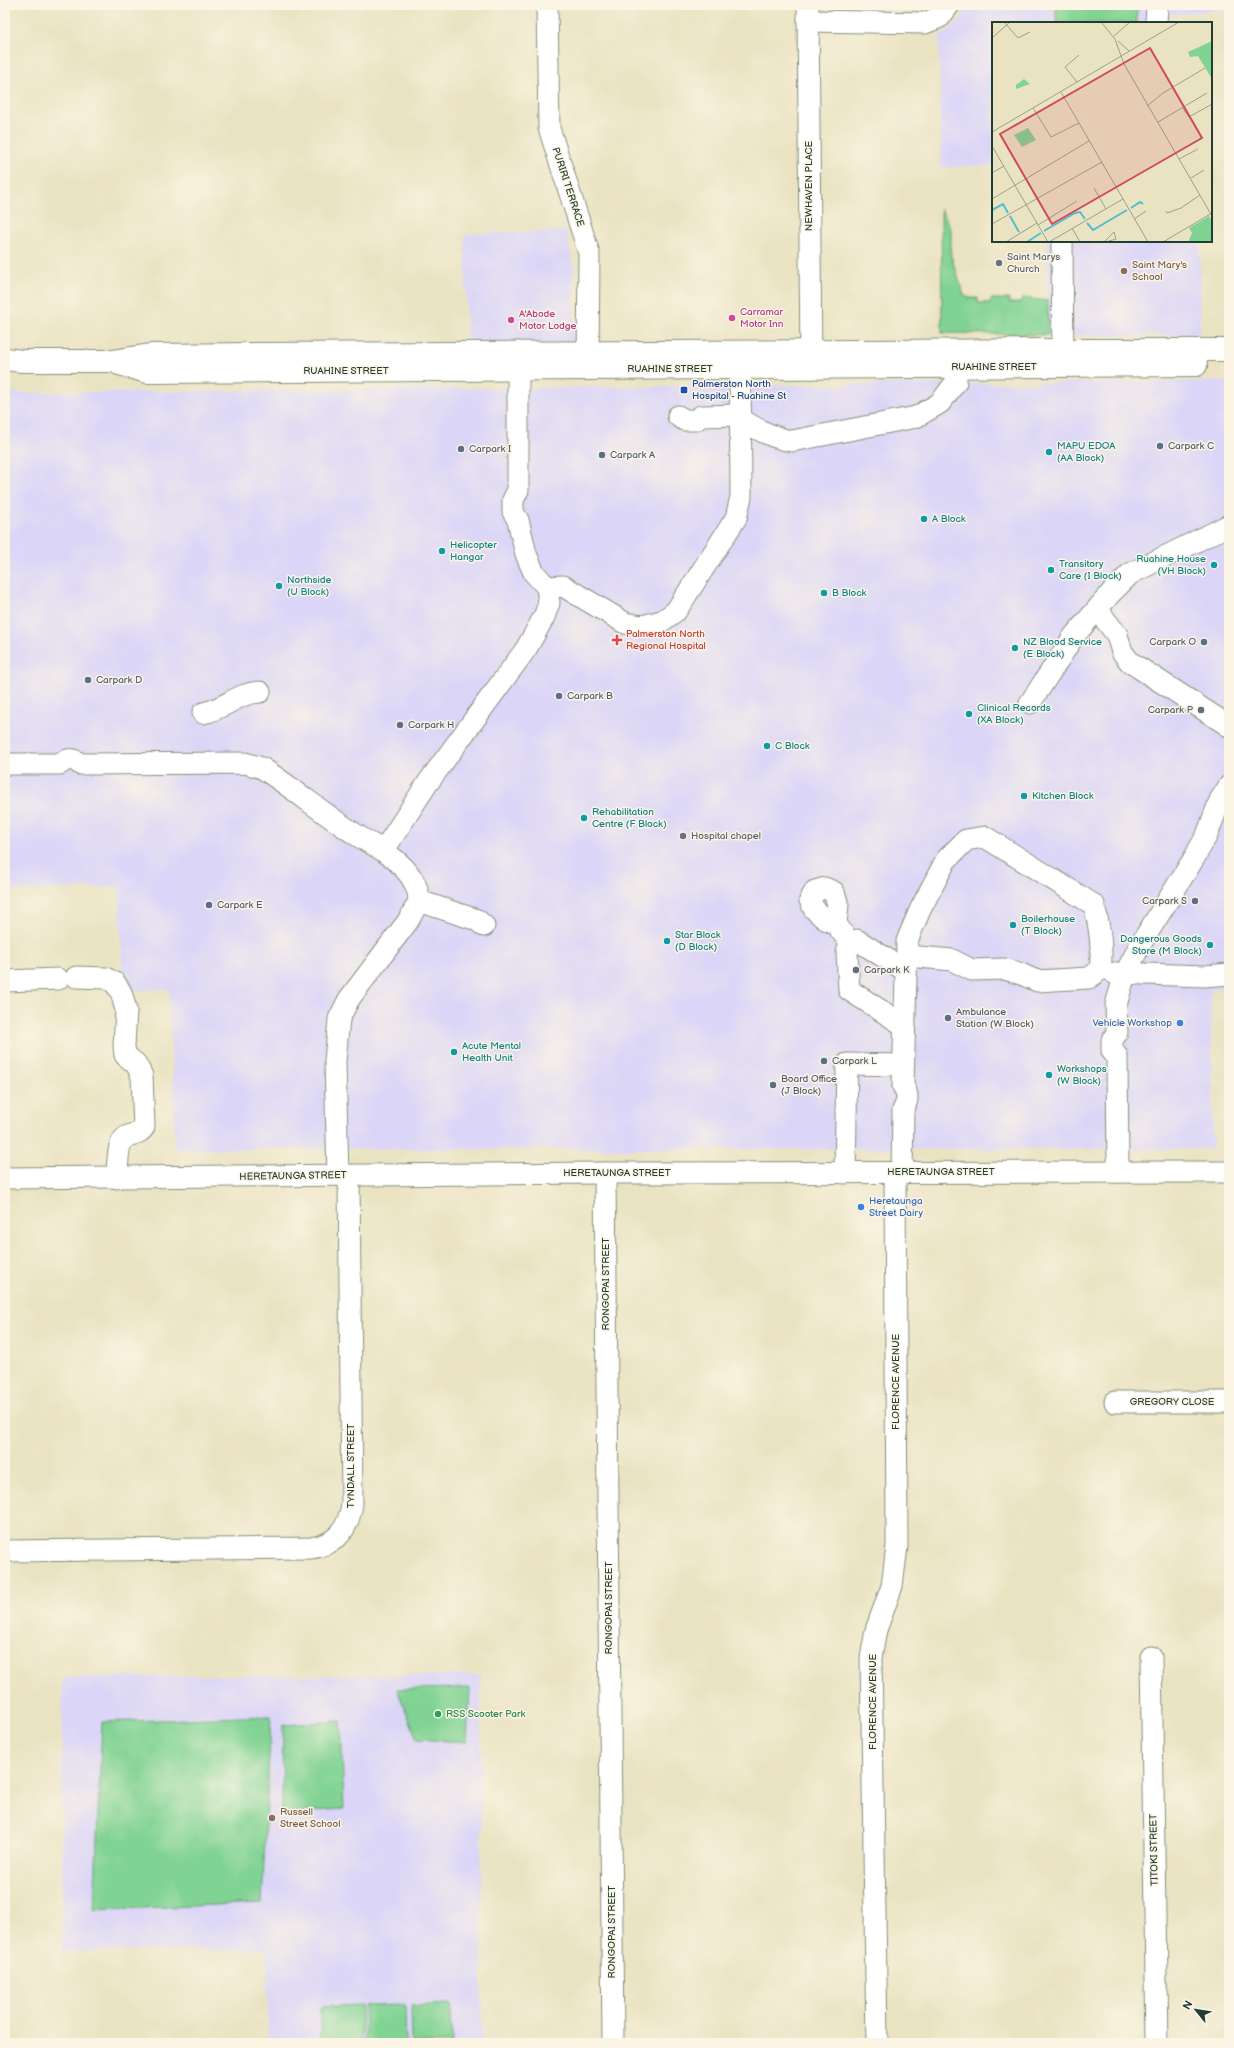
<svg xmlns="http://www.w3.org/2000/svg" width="1234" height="2048" viewBox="0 0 1234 2048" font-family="'Balsamiq Sans',sans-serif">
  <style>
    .built { fill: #dbd6f7 }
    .green { fill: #81d393; stroke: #508864 }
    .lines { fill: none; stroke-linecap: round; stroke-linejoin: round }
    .minor-casing { stroke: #84907b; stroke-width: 23 }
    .major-casing { stroke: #84907b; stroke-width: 24 }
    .minor { stroke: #fff; stroke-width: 21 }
    .major { stroke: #fff; stroke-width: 22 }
    .worship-dot { fill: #6b7280; stroke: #fcf5e5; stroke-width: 1.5 }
    .education-dot { fill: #8d6e63; stroke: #fcf5e5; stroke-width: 1.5 }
    .hotel-dot { fill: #d1479c; stroke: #fcf5e5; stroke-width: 1.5 }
    .transit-dot { fill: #1a4fb4; stroke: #fcf5e5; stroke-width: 1.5 }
    .service-dot { fill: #5c6f8a; stroke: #fcf5e5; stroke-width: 1.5 }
    .culture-dot { fill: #0f9aa8; stroke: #fcf5e5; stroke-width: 1.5 }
    .health-dot { fill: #e0444e; stroke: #fcf5e5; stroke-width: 1.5 }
    .shop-dot { fill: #3f7fe0; stroke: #fcf5e5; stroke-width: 1.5 }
    .leisure-dot { fill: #2e9e5b; stroke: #fcf5e5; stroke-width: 1.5 }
    .labels { text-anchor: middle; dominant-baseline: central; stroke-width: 3; stroke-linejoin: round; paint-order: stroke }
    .street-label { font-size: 10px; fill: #1f3d34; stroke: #fcf5e5 }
    .worship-label { font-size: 10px; fill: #5b616d; stroke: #fcf5e5; text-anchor: start }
    .education-label { font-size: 10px; fill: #785e54; stroke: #fcf5e5; text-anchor: start }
    .hotel-label { font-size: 10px; fill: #b23c85; stroke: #fcf5e5; text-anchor: start }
    .transit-label { font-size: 10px; fill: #164399; stroke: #fcf5e5; text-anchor: start }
    .culture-label { font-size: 10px; fill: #0d838f; stroke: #fcf5e5; text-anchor: start }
    .service-label { font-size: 10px; fill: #4e5e75; stroke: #fcf5e5; text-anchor: start }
    .health-label { font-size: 10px; fill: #be3a42; stroke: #fcf5e5; text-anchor: start }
    .shop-label { font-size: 10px; fill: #366cbe; stroke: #fcf5e5; text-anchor: end }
    .leisure-label { font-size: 10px; fill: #27864d; stroke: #fcf5e5; text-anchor: start }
    .inset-river { fill: none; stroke: #54bcd2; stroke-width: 2 }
    .inset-road { fill: none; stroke: #99a189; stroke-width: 1 }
    .view { fill: #d1495b; fill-opacity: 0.15; stroke: #d1495b; stroke-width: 2 }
    .inset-edge { fill: none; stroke: #1f3d34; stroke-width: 2 }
  </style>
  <rect width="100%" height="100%" fill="#fcf5e5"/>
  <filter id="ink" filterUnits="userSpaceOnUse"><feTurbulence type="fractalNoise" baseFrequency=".025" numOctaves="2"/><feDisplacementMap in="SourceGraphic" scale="8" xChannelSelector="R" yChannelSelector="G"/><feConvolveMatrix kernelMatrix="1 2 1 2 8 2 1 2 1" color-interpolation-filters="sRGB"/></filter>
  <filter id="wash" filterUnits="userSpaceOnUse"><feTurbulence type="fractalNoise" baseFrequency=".012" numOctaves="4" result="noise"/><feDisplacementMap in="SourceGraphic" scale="16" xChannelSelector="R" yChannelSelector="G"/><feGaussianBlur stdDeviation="0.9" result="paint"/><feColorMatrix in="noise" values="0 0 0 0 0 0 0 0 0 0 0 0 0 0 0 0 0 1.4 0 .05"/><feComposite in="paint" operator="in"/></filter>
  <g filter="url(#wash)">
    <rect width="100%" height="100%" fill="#eae3c2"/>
    <g class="built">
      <path d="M962,5H1229V10L1170,14L1169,23H993V165L941,167L939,37L962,19Z"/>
      <path d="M566,231L574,269V345H467L465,234Z"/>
      <path d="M1047,241H1200V335H1048Z"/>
      <path d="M1229,381V989H1211L1213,1149H175L169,989L123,991L119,887L5,891V393Z"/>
      <path d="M481,1675L482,2043H268L267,1950L62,1951V1677Z"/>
    </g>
    <g class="green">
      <rect x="1056" y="5" width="81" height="18"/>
      <path d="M941,209L951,230V256L964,295L970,298H978V303H990L991,299H1009V303H1020L1022,298L1048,301V335L942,333Z"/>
      <path d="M470,1688L467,1742L417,1739L397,1689Z"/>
      <path d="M271,1716L262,1903L94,1910L102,1722Z"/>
      <path d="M341,1721L344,1809L282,1813L283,1725Z"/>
      <path d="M451,2004L452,2043H412L411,2006Z"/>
      <path d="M361,2005L362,2043H321L320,2007Z"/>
      <path d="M405,2005L406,2043H365L364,2006Z"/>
    </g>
  </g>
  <g filter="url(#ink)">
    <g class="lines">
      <g class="minor-casing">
        <g id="minor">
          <path d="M547,5L549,128L589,253L588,369"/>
          <path d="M808,5L811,368"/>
          <path d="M808,21L925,23L940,17L949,5"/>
          <path d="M1156,23L1157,5"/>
          <path d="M1062,241L1063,366"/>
          <path d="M678,416L684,420H696L701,416L741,415"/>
          <path d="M742,420C758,430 773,438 792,441L916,417L940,403L956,382V367L950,359L944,357"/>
          <path d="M547,587L563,586L625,623L642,626L662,621L676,611L736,518L741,497L740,352"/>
          <path d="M1097,609L1117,635L1122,652L1130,662L1229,726"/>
          <path d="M1030,703L1074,636L1111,593L1130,574L1229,525"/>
          <path d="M203,713C225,709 237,693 260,692"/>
          <path d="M5,764H60C67,758 74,758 80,764L245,763L262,768C293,788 321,812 352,832C371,845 388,851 404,868C413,878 419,888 419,901L477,920L484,926"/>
          <path d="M384,850L427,784L526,649L544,617L549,603L547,587L534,573L526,554L518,520L513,512V500L518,490V352"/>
          <path d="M836,924L838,905L834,892L825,888L815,891L810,900L814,909L825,919L836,924L850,943"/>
          <path d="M850,943L847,953L849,990L905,1026"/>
          <path d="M850,943L857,940L906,971"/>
          <path d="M1114,973L1205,976L1229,974"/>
          <path d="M76,977L106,978L115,983L121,992L126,1010L124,1046L125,1055L136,1064L142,1076L144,1127C140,1134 135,1133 128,1136C116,1141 118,1167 117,1178"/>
          <path d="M5,981L58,979"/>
          <path d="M902,1172L903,1110C908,1101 909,1095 903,1086L907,941L920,910L946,860L966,840L985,837L1094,905C1100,927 1103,947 1100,970L1089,978L1037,981L1021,974L1005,969L972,970L952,960L908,956"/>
          <path d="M1118,1172L1117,1056L1112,1051V1040L1117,1033L1116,1005L1125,974L1140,945L1193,860L1207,835L1220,800L1229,786"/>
          <path d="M605,1173L613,2043"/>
          <path d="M845,1173L847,1064L903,1065"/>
          <path d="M338,1175L335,1061L339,1019L349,999L408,921L419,901"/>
          <path d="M5,1178L605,1173L1229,1172"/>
          <path d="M1115,1402H1229"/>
          <path d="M5,1551L311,1548C338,1544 348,1529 352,1504L349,1175"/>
          <path d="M1151,1657L1157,2043"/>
          <path d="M877,2043L871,1658L876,1630L892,1586L897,1546L895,1172"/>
        </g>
      </g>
      <g class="major-casing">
        <g id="major">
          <path d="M5,359L22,361H112L150,355L254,354L1062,350H1229"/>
          <path d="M119,364L147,372L1196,365"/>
        </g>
      </g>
      <use href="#minor" class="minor"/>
      <use href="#major" class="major"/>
    </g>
  </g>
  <g class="worship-dot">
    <circle cx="999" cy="263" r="4"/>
    <circle cx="683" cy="836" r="4"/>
  </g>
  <g class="education-dot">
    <circle cx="1124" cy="271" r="4"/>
    <circle cx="272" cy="1818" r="4"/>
  </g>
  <g class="hotel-dot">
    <circle cx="732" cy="318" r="4"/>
    <circle cx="511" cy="320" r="4"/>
  </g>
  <rect class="transit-dot" x="680" y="386" width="8" height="8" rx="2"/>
  <g class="service-dot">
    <circle cx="1160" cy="446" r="4"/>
    <circle cx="461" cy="449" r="4"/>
    <circle cx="602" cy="455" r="4"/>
    <circle cx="1204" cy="642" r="4"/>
    <circle cx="88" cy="680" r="4"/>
    <circle cx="559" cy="696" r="4"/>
    <circle cx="1201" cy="710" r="4"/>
    <circle cx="400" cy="725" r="4"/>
    <circle cx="1195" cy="901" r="4"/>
    <circle cx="209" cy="905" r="4"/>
    <circle cx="856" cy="970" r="4"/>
    <circle cx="948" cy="1018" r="4"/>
    <circle cx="824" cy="1061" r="4"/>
    <circle cx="773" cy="1085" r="4"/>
  </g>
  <g class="culture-dot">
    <circle cx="1049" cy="452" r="4"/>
    <circle cx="924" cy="519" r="4"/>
    <circle cx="442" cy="551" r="4"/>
    <circle cx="1214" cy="565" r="4"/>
    <circle cx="1051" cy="570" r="4"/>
    <circle cx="279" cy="586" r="4"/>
    <circle cx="824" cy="593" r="4"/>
    <circle cx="1015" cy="648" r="4"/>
    <circle cx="969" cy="714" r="4"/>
    <circle cx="767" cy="746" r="4"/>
    <circle cx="1024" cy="796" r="4"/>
    <circle cx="584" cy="818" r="4"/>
    <circle cx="1013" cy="925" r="4"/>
    <circle cx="667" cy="941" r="4"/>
    <circle cx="1210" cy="945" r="4"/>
    <circle cx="454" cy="1052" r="4"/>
    <circle cx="1049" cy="1075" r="4"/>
  </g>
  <path class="health-dot" d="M615 634h4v4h4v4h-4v4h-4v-4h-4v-4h4z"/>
  <g class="shop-dot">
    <circle cx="1180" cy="1023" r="4"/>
    <circle cx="861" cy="1207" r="4"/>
  </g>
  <circle class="leisure-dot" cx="438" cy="1714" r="4"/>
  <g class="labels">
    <g class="street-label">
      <text transform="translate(809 186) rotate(-90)">NEWHAVEN PLACE</text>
      <text transform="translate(568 187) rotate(72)">PURIRI TERRACE</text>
      <text x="994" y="367">RUAHINE STREET</text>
      <text x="670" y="369">RUAHINE STREET</text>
      <text x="346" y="371">RUAHINE STREET</text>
      <text x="941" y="1172">HERETAUNGA STREET</text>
      <text x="617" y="1173">HERETAUNGA STREET</text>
      <text transform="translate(293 1176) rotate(-1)">HERETAUNGA STREET</text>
      <text transform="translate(606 1284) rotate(-90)">RONGOPAI STREET</text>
      <text transform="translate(896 1382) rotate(-90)">FLORENCE AVENUE</text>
      <text x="1172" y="1402">GREGORY CLOSE</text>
      <text transform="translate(351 1466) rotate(-90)">TYNDALL STREET</text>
      <text transform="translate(609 1608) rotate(-90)">RONGOPAI STREET</text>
      <text transform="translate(873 1702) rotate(-90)">FLORENCE AVENUE</text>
      <text transform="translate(1154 1850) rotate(-91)">TITOKI STREET</text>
      <text transform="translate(612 1932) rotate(-90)">RONGOPAI STREET</text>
    </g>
    <g class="worship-label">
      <text x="1007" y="257">Saint Marys<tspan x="1007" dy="12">Church</tspan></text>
      <text x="691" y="836">Hospital chapel</text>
    </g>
    <g class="education-label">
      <text x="1132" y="265">Saint Mary's<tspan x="1132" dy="12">School</tspan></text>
      <text x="280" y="1812">Russell<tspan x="280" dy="12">Street School</tspan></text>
    </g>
    <g class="hotel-label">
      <text x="740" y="312">Carramar<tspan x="740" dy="12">Motor Inn</tspan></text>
      <text x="519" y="314">A'Abode<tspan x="519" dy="12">Motor Lodge</tspan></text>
    </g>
    <g class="transit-label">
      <text x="692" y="384">Palmerston North<tspan x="692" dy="12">Hospital - Ruahine St</tspan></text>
    </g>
    <g class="culture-label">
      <text x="1057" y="446">MAPU EDOA<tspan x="1057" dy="12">(AA Block)</tspan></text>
      <text x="932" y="519">A Block</text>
      <text x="450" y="545">Helicopter<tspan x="450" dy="12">Hangar</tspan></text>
      <text x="1206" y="559" text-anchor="end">Ruahine House<tspan x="1206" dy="12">(VH Block)</tspan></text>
      <text x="1059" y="564">Transitory<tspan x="1059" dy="12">Care (I Block)</tspan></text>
      <text x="287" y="580">Northside<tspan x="287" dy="12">(U Block)</tspan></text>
      <text x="832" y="593">B Block</text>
      <text x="1023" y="642">NZ Blood Service<tspan x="1023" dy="12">(E Block)</tspan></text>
      <text x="977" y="708">Clinical Records<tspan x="977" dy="12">(XA Block)</tspan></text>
      <text x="775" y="746">C Block</text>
      <text x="1032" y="796">Kitchen Block</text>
      <text x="592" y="812">Rehabilitation<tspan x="592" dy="12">Centre (F Block)</tspan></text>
      <text x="1021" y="919">Boilerhouse<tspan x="1021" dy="12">(T Block)</tspan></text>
      <text x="675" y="935">Star Block<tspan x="675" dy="12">(D Block)</tspan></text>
      <text x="1202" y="939" text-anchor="end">Dangerous Goods<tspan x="1202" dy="12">Store (M Block)</tspan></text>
      <text x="462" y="1046">Acute Mental<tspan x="462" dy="12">Health Unit</tspan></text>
      <text x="1057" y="1069">Workshops<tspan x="1057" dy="12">(W Block)</tspan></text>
    </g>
    <g class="service-label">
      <text x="1168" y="446">Carpark C</text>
      <text x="469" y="449">Carpark I</text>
      <text x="610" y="455">Carpark A</text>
      <text x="1196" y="642" text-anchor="end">Carpark O</text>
      <text x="96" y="680">Carpark D</text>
      <text x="567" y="696">Carpark B</text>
      <text x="1193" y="710" text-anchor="end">Carpark P</text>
      <text x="408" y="725">Carpark H</text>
      <text x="1187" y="901" text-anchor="end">Carpark S</text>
      <text x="217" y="905">Carpark E</text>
      <text x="864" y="970">Carpark K</text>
      <text x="956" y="1012">Ambulance<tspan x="956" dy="12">Station (W Block)</tspan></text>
      <text x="832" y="1061">Carpark L</text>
      <text x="781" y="1079">Board Office<tspan x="781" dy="12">(J Block)</tspan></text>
    </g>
    <g class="health-label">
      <text x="626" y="634">Palmerston North<tspan x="626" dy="12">Regional Hospital</tspan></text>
    </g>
    <g class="shop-label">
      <text x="1172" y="1023">Vehicle Workshop</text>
      <text x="869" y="1201" text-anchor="start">Heretaunga<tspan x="869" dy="12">Street Dairy</tspan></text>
    </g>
    <g class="leisure-label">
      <text x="446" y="1714">RSS Scooter Park</text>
    </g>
  </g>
  <g transform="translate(992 22)">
    <rect width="220" height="220" fill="#eae3c2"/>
    <path d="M220,19V57L206,34L198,35L196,30ZM32,57L38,62L24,67V63ZM36,106L44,118L30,125L22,113ZM217,194L220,199V220H196L200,211L197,206Z" fill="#81d393"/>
    <path class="inset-river" d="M139,186L148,180L151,182M0,188L11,182L16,191M18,194L27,210M95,201L101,208L135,188M52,209L83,191L88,190L93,197M35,220L49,211"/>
    <path class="inset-road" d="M12,0L26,16L38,10M109,0L123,17L132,42L220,194M122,14L138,0M0,16L18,0M126,19L137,29M85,60L73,45L87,33M69,70L156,220M155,84L171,71L213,46M190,85L197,95L220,82M41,86L59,115L87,101M166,100L215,71M0,110L187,0M0,124L56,220M187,137L206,127M0,151L12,144M199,156L212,148M102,166L114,187M0,177L97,119M174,189L175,191L189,186L208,173M142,197L154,189M0,202L110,140M46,203L85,179M80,206L88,220M14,220L45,201M57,220L131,177M112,220L122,210L124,217L114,220M171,220L220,191"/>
    <path class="view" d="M158,26L210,116L60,202L8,112Z"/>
    <rect width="220" height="220" class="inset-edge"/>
  </g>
  <rect width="1234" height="2048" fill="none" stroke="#fcf5e5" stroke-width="20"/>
  <g transform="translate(1196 2010) rotate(300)" stroke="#fcf5e5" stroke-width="3" paint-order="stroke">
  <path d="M0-3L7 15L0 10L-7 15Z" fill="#1f3d34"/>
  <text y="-6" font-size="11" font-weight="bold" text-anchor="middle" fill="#1f3d34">N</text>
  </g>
</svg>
